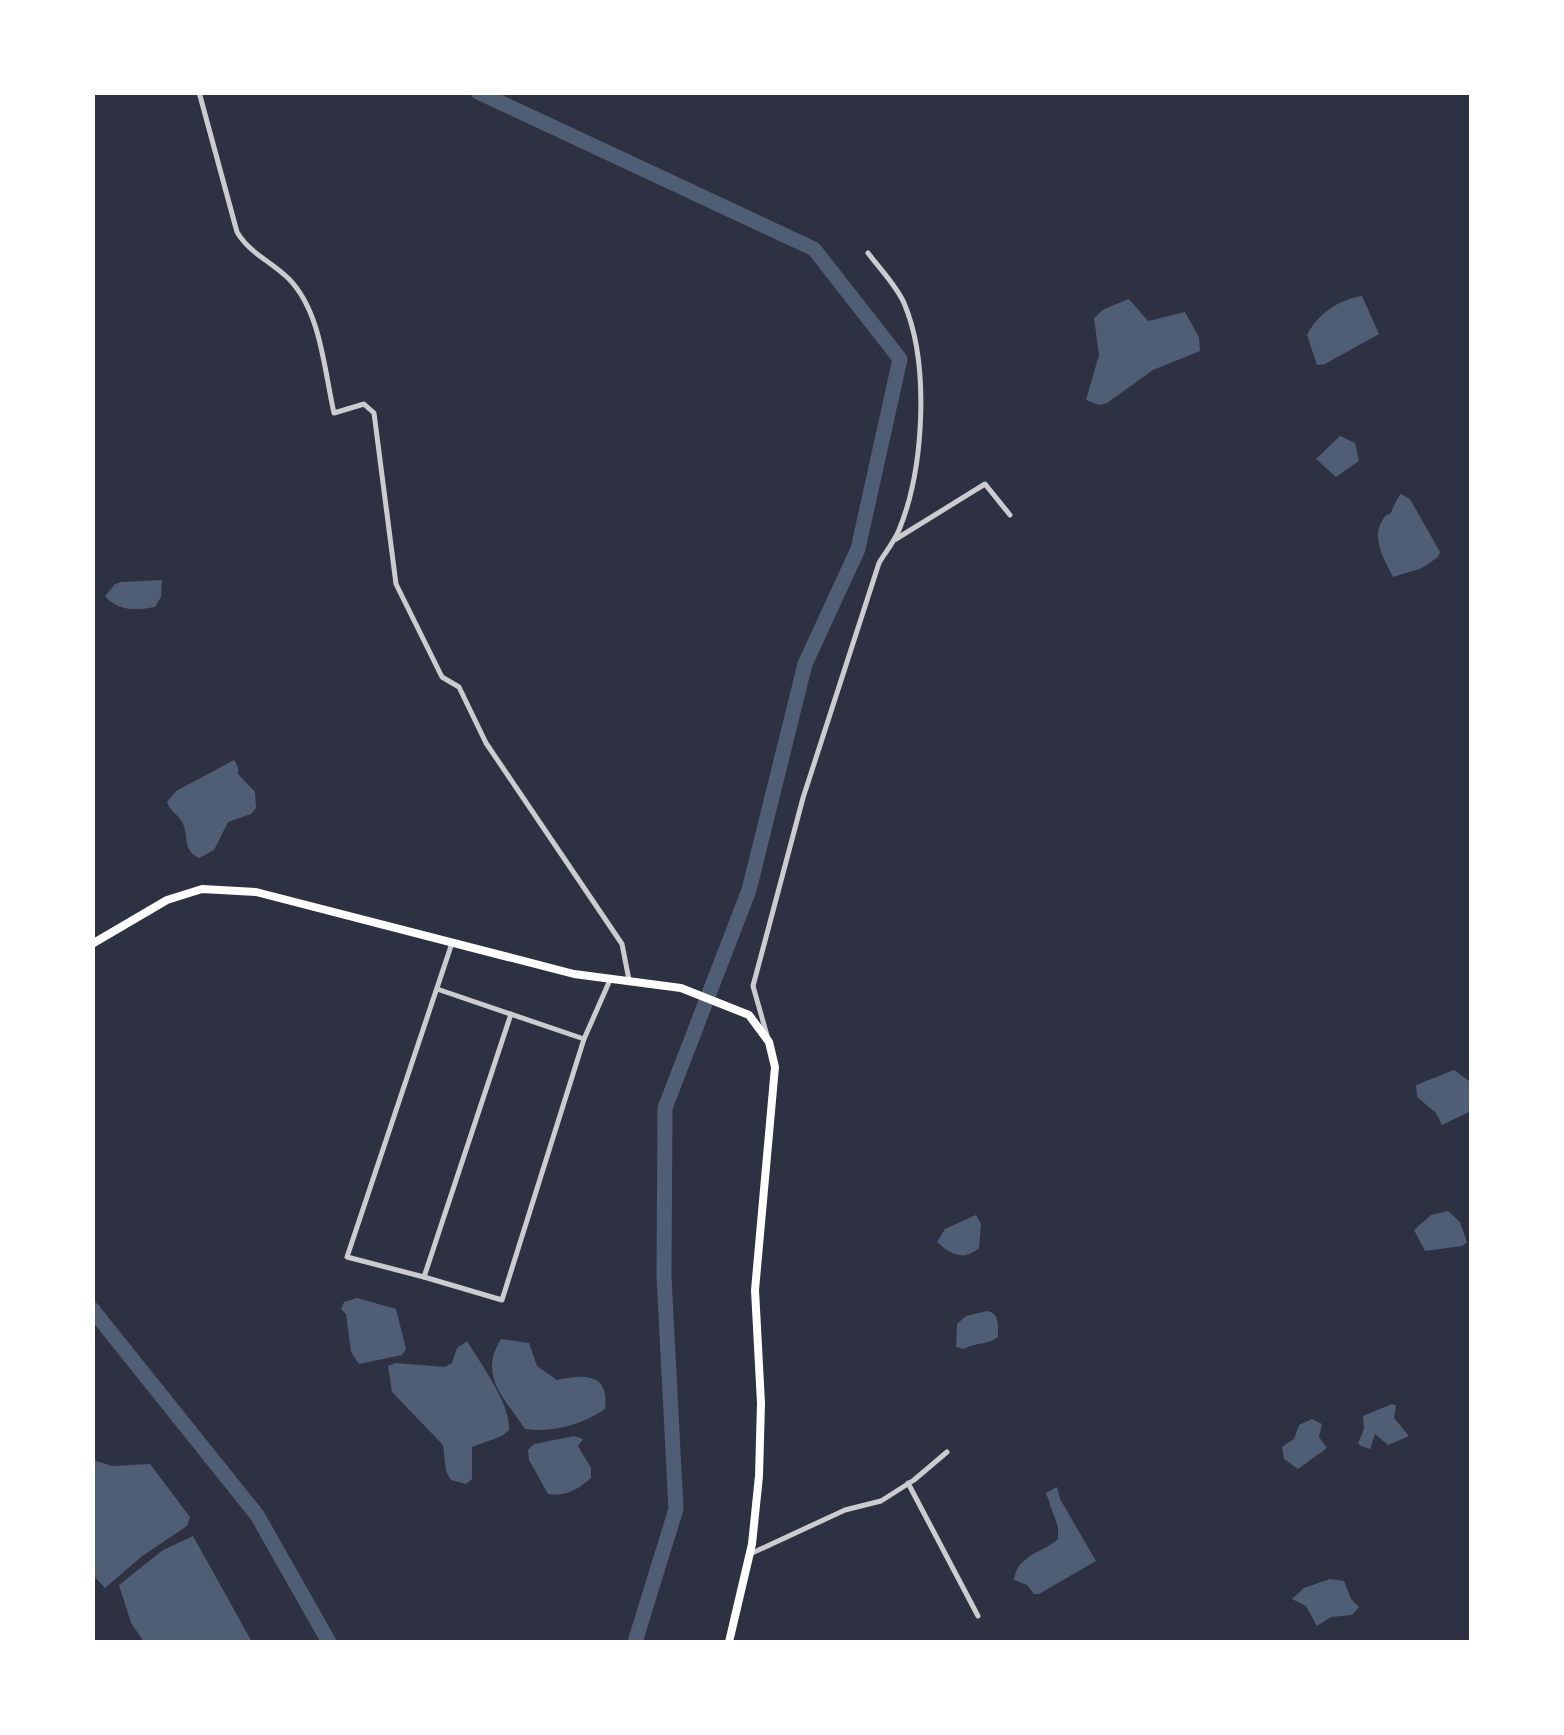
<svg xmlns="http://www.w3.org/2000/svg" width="1564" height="1735" viewBox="0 0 1564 1735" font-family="'Work Sans',sans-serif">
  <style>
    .water { fill: #4f5d75 }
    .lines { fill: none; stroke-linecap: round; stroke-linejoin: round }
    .river { stroke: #4f5d75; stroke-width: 15 }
    .minor { stroke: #caccd0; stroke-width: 5 }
    .primary { stroke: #fff; stroke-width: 8 }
  </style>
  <rect width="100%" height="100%" fill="#2d3142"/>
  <g class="water">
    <path d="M1362,296L1379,334L1325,364L1317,365L1307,335C1317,314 1340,299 1362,296Z"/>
    <path d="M1129,299L1148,321L1185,312L1199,337L1200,351L1153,370L1107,403L1099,405L1086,400L1099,355L1094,318L1104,309Z"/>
    <path d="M1340,436L1355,443L1359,461L1336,477L1316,459Z"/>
    <path d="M1401,494L1410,499L1440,552L1438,557L1422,568L1393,577C1385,560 1371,539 1382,521C1390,508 1387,522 1393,508C1395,503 1397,498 1401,494Z"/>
    <path d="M162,580L161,597L155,607C137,610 118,612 105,596L115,584L121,582Z"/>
    <path d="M234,760L238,767V774L255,792L256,808L251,814L228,822L214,850L199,858C181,849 190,836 182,822C177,813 171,813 167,802L176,791Z"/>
    <path d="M1454,1070L1469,1081L1471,1111L1442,1125L1436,1113L1417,1097L1416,1085Z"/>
    <path d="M1448,1211L1460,1222L1467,1242L1462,1246L1425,1251L1414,1230L1431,1215Z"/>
    <path d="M976,1215L981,1224L979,1248C964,1261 951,1255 937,1242L945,1229Z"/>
    <path d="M357,1298L396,1309L406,1349L402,1355L359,1364L351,1352L346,1314L341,1309L344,1302Z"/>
    <path d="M987,1311C1000,1313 998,1327 998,1337C988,1345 976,1342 964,1349L956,1347L957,1324L966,1316Z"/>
    <path d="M501,1339L529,1343L537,1366L557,1380C584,1374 610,1373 605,1409C584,1424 552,1433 525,1429C504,1397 478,1376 501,1339Z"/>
    <path d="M467,1341C480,1363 511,1404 509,1430L502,1436L472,1447V1479L466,1484L451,1480L446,1471L443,1445L392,1392L388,1366L395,1363L445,1367L452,1363L457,1348Z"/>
    <path d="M1392,1404L1396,1406L1394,1418L1409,1436L1388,1445L1375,1434L1370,1449L1361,1446L1358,1443L1364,1429L1363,1416Z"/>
    <path d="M1312,1419L1322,1424L1319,1437L1327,1448L1298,1469L1284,1459L1282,1447L1294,1439L1299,1425Z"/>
    <path d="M574,1436L583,1439L578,1446L591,1468V1478C578,1489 567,1497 548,1494L529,1460L528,1450L534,1444Z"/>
    <path d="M93,1460L112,1466L150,1464L190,1517L187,1526L141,1557L105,1588L93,1575Z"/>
    <path d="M1057,1487L1060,1499L1096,1561L1039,1594H1034L1027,1585L1014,1580C1017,1555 1041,1554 1058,1539V1527L1046,1493Z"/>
    <path d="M193,1536L252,1642H144L131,1623L119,1585L163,1550Z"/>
    <path d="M1330,1579L1344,1581L1351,1599L1359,1607L1352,1615L1331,1617L1317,1626L1306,1606L1292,1599L1304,1588Z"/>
  </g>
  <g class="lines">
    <g class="river">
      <path d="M478,92L814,249L900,359L858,549L805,664L749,890L665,1108L664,1277L676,1509L635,1642"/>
      <path d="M92,1309L257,1515L329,1642"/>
    </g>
    <g class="minor">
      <path d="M199,92L237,232C250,254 271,261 289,279C321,312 324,369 334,413L364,404L374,413L396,584L442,677L459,687L486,743L622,944L629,980"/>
      <path d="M896,539L985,484L1010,515"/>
      <path d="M452,943L347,1257L424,1277L511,1014"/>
      <path d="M437,989L584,1039"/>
      <path d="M768,1039L753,986L803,798L879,563C885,553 894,542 899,530C924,469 930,364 904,303C896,285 880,269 868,253"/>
      <path d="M424,1277L502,1300L584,1039L610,980"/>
      <path d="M908,1483L978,1616"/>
      <path d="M750,1554L845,1510L881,1501L914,1480L947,1452"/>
    </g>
    <path class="primary" d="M92,944L167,900L202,889L256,892L574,974L681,988L749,1015L769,1042L775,1067L755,1290L761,1403L759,1476L752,1544L729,1642"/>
  </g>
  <rect width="1564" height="1735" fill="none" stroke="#ffffff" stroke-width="190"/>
</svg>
